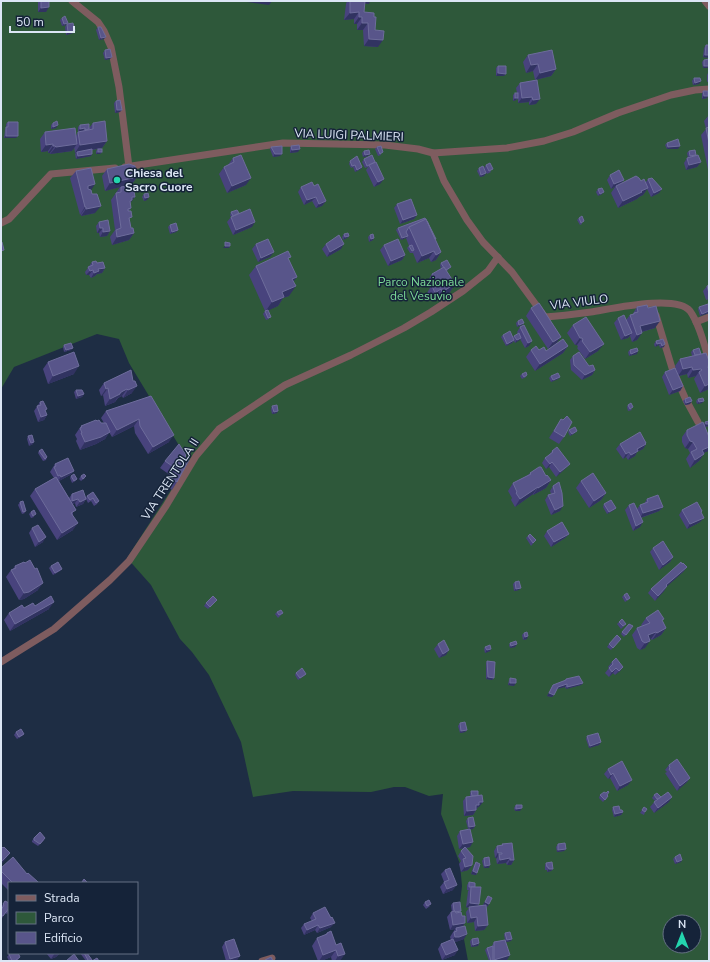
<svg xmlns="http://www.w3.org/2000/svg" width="710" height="962" viewBox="0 0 710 962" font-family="'Nunito Sans',sans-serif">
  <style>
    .green { fill: #2e583a; fill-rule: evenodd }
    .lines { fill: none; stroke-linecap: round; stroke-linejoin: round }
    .street { stroke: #7e5c5f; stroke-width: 7 }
    .wall { fill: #48437d }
    .shaded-wall { fill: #313361 }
    .building { fill: #58558a; stroke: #6d6c9b }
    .poi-dot { fill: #24d5ae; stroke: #152339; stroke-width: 1.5 }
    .labels { text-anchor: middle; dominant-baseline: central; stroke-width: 3; stroke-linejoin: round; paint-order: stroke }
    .street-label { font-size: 12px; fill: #dce6f5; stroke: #152339 }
    .poi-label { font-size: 12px; font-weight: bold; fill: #dce6f5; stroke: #152339; text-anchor: start }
    .park-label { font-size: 12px; fill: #7ddb97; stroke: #152339 }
  </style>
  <rect width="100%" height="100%" fill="#1e2d44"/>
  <path class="green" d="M1,1H709V961H468L459,912L462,886L460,864L441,814L443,794L429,796L405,787H394L371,792L293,791L253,797L241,742L209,675L192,652L180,639L151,585L127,558L189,462L129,363L119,339L97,334L14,367L1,389ZM670,922H694V946H670Z"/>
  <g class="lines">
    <g class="street">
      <path d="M72,1L98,22L104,31L111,47L119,87L129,167"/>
      <path d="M705,1L709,6"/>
      <path d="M433,153L444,181L467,220L483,242L512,272L545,317C560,316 576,314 591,312C611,309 676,294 690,311C700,325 704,345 709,360"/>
      <path d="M125,167L283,143L385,145L418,149L433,153L507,148L544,141L573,132L618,113L671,95L695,90L709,89"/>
      <path d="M1,223L9,219L51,174L115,168"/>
      <path d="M656,315L672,368L686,400L698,422"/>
      <path d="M696,322L709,317"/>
      <path d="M1,662L54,629L110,580L129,561L166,506L196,456L219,429L285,385L351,355L404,328L431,312L463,291L488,271L498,257"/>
      <path d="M262,961L272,958"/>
    </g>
  </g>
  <g class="wall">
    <path d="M38,1H49L46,12H38Z"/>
    <path d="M347,1L369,4L365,3L364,12L374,17L375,30L378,47L364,46L363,30H357V24H354V19L344,20L346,4Z"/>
    <path d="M62,18L66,25L62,26L60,20Z"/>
    <path d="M67,24L75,31L73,33L66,35L65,27Z"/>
    <path d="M98,27L104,39L99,40L96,30Z"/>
    <path d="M706,45L709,58L703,57L704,48Z"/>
    <path d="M105,50L110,59L105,60L103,53Z"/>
    <path d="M528,55L556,69L551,76L535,80L533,71L526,73L523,62Z"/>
    <path d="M709,59V68H703L702,62L704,60Z"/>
    <path d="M498,66L504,76H496V68Z"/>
    <path d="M708,73H709V81L707,82V75Z"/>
    <path d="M694,78L699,84L693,85L692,81Z"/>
    <path d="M537,80L536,104L529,105V102L518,103V99L516,100L513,101V95L515,93H517L516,88L520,83Z"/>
    <path d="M703,91L707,98L702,99V94Z"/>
    <path d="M116,101L120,112L115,113L114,103Z"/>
    <path d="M709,115V170H708L701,135L706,129L704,121Z"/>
    <path d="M8,122L16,138H4L5,130L6,127V124Z"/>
    <path d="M53,123L56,128L51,129V125Z"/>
    <path d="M93,123L107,141L102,148L100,149L102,152L100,154H96V151L98,149L92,150L91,156L76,159L75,154L76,153H75L74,147L72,151L50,154V153H48V151L41,152L40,139L45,132L58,130L76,136L78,132V127L80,125L89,128Z"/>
    <path d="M667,143L678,149H667L665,145Z"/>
    <path d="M291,146L298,152L290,153V148Z"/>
    <path d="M271,147L280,156L273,157L270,149Z"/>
    <path d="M377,147L381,155L378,156L375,149Z"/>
    <path d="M364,151L370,154L368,156L363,157L362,153Z"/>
    <path d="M689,151L696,155L701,162L697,167L686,170L684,163L687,158H688L687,153Z"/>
    <path d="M233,158L246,185L227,193L219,174L224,167L228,165Z"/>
    <path d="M364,159L376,162L380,184L374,187L366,170L368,167L365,168L362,162Z"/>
    <path d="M350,161L362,167L361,169L355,172L353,167L351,168L349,164Z"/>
    <path d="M486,165L491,172L487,174L484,168Z"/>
    <path d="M479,168L486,173L484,176L480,177L477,171Z"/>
    <path d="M107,169L137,177L132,184L123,186L130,204L131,208L129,211L130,221L131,228L134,233L129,240L112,245L110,237L115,230L111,200L120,187L105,191L102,176Z"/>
    <path d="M76,171L91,190L95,213L81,216V214L80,215L70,178Z"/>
    <path d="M610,175L624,180L621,184L641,181L646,182L648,179L659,193L651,197L647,189L643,195L639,197L637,199L618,208L611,193L615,187L611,189L607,180Z"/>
    <path d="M314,186L326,201L322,206L316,208L312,201L304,205L298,192L301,187Z"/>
    <path d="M598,189L602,194L598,196L596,192Z"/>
    <path d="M144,194L147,200L144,201L142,197Z"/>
    <path d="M397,204L417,215L414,219L400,224L394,208Z"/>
    <path d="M231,212L252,227L233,235L227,222L231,217L230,215Z"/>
    <path d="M425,218L441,252L436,260L431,262L429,258L417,263L413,253H410L407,248L409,246L406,238L401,240L396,230L398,228Z"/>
    <path d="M579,218L582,224L580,225L577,220Z"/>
    <path d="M99,222L110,231L107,236L100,237L99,233H97L96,226Z"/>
    <path d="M170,225L178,230L176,232L170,234L168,227Z"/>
    <path d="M344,234L349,236L347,238L343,240L342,237Z"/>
    <path d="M370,235L374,238L373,240L369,242L368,237Z"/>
    <path d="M256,244L270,257L258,262L252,249Z"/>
    <path d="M326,244L341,249L327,257L322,249Z"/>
    <path d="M384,245L405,255L402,260L388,266L380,250Z"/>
    <path d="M289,260L297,277L293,281L289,296L283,298L278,306L268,310L269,319L266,320L263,314L265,311L249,275L256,266Z"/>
    <path d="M92,262L97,263L105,268L102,273L97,274L95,276L91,278L89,275H86L85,272Z"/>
    <path d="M441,263L449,270L446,271L455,284L450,292L437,299L436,296L430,300L427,293L430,288L427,282L432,274L441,269L440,265Z"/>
    <path d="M709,285V299L706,300L703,291L707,286Z"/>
    <path d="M637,307L655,328L642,332L637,340L632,342L630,336L628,338L621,340L614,323L618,318L626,320L630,315H632Z"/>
    <path d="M699,307L709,313L700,316L698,309Z"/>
    <path d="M531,308L561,337L548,349L526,316Z"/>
    <path d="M518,321L524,323L522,325L517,327L516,323Z"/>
    <path d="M524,325L529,346L525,348L520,339L515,343L514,341L512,343L506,346L501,337L503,335L513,337L514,336L518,334L517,332L520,327Z"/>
    <path d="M573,325L598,351L585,359L577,348L578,347L577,345H575L567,333Z"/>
    <path d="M663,339L664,347L660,348L659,345L655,347L654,344L656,341Z"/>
    <path d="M64,345L73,348L71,350L64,352L63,347Z"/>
    <path d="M568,346L563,353L535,371L526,357L531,350L546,351Z"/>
    <path d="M630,350L637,354L629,356L628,352Z"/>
    <path d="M693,350L701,354L708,368L709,389L700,393L694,379L696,376L688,378L687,374L679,376L683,386L680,391L669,395L662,377L665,372L676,369L675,366L680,359L692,356L691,352Z"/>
    <path d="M573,356L589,366L595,370L592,375L582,380L571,370L570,360Z"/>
    <path d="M48,362L74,374L48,384L43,369Z"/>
    <path d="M131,370L132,393L123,398L122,396L118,398L115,402L105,406L103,395L101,396L99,390L104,383Z"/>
    <path d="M522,374L527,375L526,377L522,379L520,376Z"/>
    <path d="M551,376L560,377L558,379L551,382L549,378Z"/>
    <path d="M76,390L84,394L82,397L76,399L74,392Z"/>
    <path d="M151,396L169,442L148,454L135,433L134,426L112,437L109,432L105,439L96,444L80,450L76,441L77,439L75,435L81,426L97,421L101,423H104L101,418L106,411Z"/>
    <path d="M685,399L690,404L685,405L683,401Z"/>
    <path d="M698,399L702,403L697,404L696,401Z"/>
    <path d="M40,402L47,415L44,420L38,422L34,411Z"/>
    <path d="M628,405L632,410L628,411L627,407Z"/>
    <path d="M272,406L277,413L272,414L271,409Z"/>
    <path d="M561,419L564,437L559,444L549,438Z"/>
    <path d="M709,421V426L705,427L707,452H705L699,461L690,468L686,459L690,453L688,449L685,448L682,442V437L687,430L704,424L705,422Z"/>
    <path d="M569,430L575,433L570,436L568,432Z"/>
    <path d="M28,436L33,444L29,446L27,439Z"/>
    <path d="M620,444H646L643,449L637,452L635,456L628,460L626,457L623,459L616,449Z"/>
    <path d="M39,451L47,457L46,460L43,461L38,453Z"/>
    <path d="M552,451L570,464L566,468L556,477L549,467L546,469L542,463L545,458L549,455Z"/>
    <path d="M185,456L177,482L172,490L167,486L172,476L171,474L170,475L160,468L165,461Z"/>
    <path d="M55,464L74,471L70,475L59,481L69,498L72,494L86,498L87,496L99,501L97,504L94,506L91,501L88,503L86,499L83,504L76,507L75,503L73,504V530L57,540L30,496L35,489L54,478L50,472Z"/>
    <path d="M530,473L546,476L551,480L546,488L533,495V494L515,507L511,500L512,498L508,491L513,483L528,475Z"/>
    <path d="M71,476L77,479L75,481L72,483L70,478Z"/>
    <path d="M81,476L85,478L81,481L79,479Z"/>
    <path d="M581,481L606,493L601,500L589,508L576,488Z"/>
    <path d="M559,482L560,511L551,515L545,500L548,495L551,494L550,491L553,486Z"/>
    <path d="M647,499L663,507L659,511L641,518L640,527L633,531L625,510L629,505L637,509L640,505L644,504Z"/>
    <path d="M20,502L25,513L22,514L18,505Z"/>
    <path d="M604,504L616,508L614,510L607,514L603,507Z"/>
    <path d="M682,510L700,522L687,529L679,515Z"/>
    <path d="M31,512L34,517L31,518L29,514Z"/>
    <path d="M32,528L43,542L35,547L29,533Z"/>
    <path d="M547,531L569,534L565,538L551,547L544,536Z"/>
    <path d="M528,536L536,540L531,546L526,538Z"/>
    <path d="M653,548L673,557L670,562L659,570L650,552Z"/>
    <path d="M682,564L687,567L683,572L667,586L664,591L655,601L648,593L651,589Z"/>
    <path d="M15,566L38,590L24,599L19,600L6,577L11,570L13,569Z"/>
    <path d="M51,566L60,571L53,575L49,568Z"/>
    <path d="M515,582L519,590L514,591L513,584Z"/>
    <path d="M624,595L630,598L628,600L625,602L622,597Z"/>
    <path d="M217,600L208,609L204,606L206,603Z"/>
    <path d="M35,606L49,609L10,631L4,620L9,613Z"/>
    <path d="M277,612L283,613L278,618L275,614Z"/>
    <path d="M646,618L663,622L666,628L661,635L652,640L651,639H649L645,648L640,650L637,648L632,635L637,628L642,626L641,625Z"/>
    <path d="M619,622L624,626L621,629L617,624Z"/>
    <path d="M631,629L624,637L621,634L622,632Z"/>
    <path d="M524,633L527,639L523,640L522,635Z"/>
    <path d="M619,641L611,650L607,647L609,644Z"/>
    <path d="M510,643L517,644L515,647L510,648L509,645Z"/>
    <path d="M438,644L446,655L439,658L434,649Z"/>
    <path d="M485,647L490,651L485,653L484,649Z"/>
    <path d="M487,661L494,678L492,680L486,679V663Z"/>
    <path d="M612,662L623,667L620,671L615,675L613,673L609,677L605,673L609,668L608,667Z"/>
    <path d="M296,673L306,674L304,676L298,680L295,675Z"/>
    <path d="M510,678L514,686L508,685L509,680Z"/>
    <path d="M566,679L583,683L581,685L566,689L565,687L557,689L552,697L547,696L553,685L564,681Z"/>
    <path d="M460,723L467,730L465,732L460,733L458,726Z"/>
    <path d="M16,732L24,734L22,736L17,739L14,735Z"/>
    <path d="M587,736L601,742L599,745L589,748L586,739Z"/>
    <path d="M669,765L690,778L687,782L677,791L665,773L667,772L665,770Z"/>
    <path d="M608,769L628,785L617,791L610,778L608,779L604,774Z"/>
    <path d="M471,791L479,807H478L473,815L464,816L463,801L466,797L470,796V794Z"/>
    <path d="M600,795H607L608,796L603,802L599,798Z"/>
    <path d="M654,795L661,797L669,802L654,813L650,807L655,801L652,798Z"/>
    <path d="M516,805L520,811H515L514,808Z"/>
    <path d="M613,807L623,812L621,815L614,817L612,810Z"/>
    <path d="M644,807L645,812L644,815L640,813Z"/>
    <path d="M468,818L475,826L473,829H470V847L466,848L472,865L468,870L461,872L459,864L461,861L458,856L461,851L465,848L459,849L457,836L460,831L468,829L466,821Z"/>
    <path d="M34,838L44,840L38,846L32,842V841Z"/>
    <path d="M502,844L514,860L511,865H507L506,863L497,864L496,859L497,858H495L494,851L497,846H501Z"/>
    <path d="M558,844L566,849L564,851L557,852L556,847Z"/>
    <path d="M675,857L681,862L675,864L673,859Z"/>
    <path d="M484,858L489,868H484L482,861Z"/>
    <path d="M476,862L477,873L476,875L471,874L474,865Z"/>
    <path d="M546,863L553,869L551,871L547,872V870H545V865Z"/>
    <path d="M1,868L27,874L37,883H9V891L1,883Z"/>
    <path d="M445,870L453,890L443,894L440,887L444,882L441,874Z"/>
    <path d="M469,882L475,887L479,904L477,906L484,905H483L488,896L489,904L487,907L486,906L488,925L484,930L475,931L474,922L467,923L466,912L469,908L466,907L468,891L469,890H467V885Z"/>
    <path d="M5,901L9,903V910L7,914L5,913L1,920V907Z"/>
    <path d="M425,902L430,906L426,909L423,905Z"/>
    <path d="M453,903L460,912L463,926L464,939L455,942V955L442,960L438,949L441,944L451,940L450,937L455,929L450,930L447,917L451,912H452L451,905Z"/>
    <path d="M313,913L331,918V927L317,933L315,930L304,935L301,928L304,924L312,921L310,918Z"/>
    <path d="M331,931L340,961H332L331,957L321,961H318L312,946L317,938L325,935L327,933Z"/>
    <path d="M505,933L512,939L511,941L506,942L507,960L503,961H489L485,950L487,948L492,946L494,942L505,940L504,935Z"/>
    <path d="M472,939L479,943L478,946L471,947L470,941Z"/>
    <path d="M225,942L240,956L236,961H226L222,947Z"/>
    <path d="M46,953H60L56,957L51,959Z"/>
    <path d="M80,953H87L92,961H86Z"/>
    <path d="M9,954L20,957L17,961H9L7,957Z"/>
  </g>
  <g class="shaded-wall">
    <path d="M240,1H272L269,5Z"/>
    <path d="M362,1H370L369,4L361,3Z"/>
    <path d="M49,7L46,12H38L41,8Z"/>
    <path d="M359,12L354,19L344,20L350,13Z"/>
    <path d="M359,17H362L357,24H354Z"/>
    <path d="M68,23L66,25L62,26L64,24Z"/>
    <path d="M362,23H368L363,30H357Z"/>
    <path d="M75,31L73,33L66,35L68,32Z"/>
    <path d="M106,37L104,39L99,40L101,38Z"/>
    <path d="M369,39L383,40L378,47L364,46Z"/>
    <path d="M705,55H709V58L703,57Z"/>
    <path d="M112,57L110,59L105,60L106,58Z"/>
    <path d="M538,64L533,71L526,73L531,65Z"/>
    <path d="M704,66H709V68H703Z"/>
    <path d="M556,69L551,76L535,80L540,73Z"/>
    <path d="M498,73L506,74L504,76H496Z"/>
    <path d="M701,81L699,84L693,85L695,83Z"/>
    <path d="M704,96H708L707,98L702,99Z"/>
    <path d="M532,97L529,102L518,103L522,98Z"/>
    <path d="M515,98H518L516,100L513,101Z"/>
    <path d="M540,99L536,104L529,105L533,100Z"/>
    <path d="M117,110H122L120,112L115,113Z"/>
    <path d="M58,125L56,128L51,129L53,127Z"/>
    <path d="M85,128L83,131L78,132L80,129Z"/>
    <path d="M6,136H18L16,138H4Z"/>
    <path d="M107,141L102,148L77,152L75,153L80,145Z"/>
    <path d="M53,144L48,151L41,152L46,145Z"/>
    <path d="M77,144L72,151L50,154L56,147Z"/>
    <path d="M53,146H55L50,153H48Z"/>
    <path d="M680,146L678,149H667L668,147Z"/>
    <path d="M300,149L298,152L290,153L292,150Z"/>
    <path d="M98,152H102L100,154H96Z"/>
    <path d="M92,154L91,156L76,159L78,156Z"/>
    <path d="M275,154H282L280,156L273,157Z"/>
    <path d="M370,154L368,156L363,157L365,155Z"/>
    <path d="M701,162L697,167L686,170L689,165Z"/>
    <path d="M362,167L361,169L355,172L357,170Z"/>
    <path d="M486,173L484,176L480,177L481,175Z"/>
    <path d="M137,177L132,184L105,191L110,183Z"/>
    <path d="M251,178L246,185L227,193L232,186Z"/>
    <path d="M384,179L380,184L374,187L378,182Z"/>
    <path d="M624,180L620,185L616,186L615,187L611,189L614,184Z"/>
    <path d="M95,184L90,192L83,193L88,186Z"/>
    <path d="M648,188L643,195L639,197L637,199L618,208L623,201Z"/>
    <path d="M662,189L659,193L651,197L654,193Z"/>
    <path d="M604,192L602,194L598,196L600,194Z"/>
    <path d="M132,197H135L127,207Z"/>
    <path d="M149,197L147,200L144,201L145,198Z"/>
    <path d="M316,197L312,201L304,205L307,200Z"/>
    <path d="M326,201L322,206L316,208L319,204Z"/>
    <path d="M101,206L95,213L81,216L86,209Z"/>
    <path d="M85,207H86L81,214L80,215Z"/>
    <path d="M417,215L414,219L400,224L403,220Z"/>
    <path d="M255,222L252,227L233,235L236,230Z"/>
    <path d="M100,228H103L99,233H97Z"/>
    <path d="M178,230L176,232L170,234L172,232Z"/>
    <path d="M110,231L107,236L100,237L103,232Z"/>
    <path d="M134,233L129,240L112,245L117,237Z"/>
    <path d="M349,236L347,238L343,240L345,237Z"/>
    <path d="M408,236L406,238L401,240L402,238Z"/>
    <path d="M374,238L373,240L369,242L371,239Z"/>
    <path d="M344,244L341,249L327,257L330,252Z"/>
    <path d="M225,246H230L229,248H223Z"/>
    <path d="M434,251L429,258L417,263L422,256Z"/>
    <path d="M274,252L270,257L258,262L261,258Z"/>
    <path d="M441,252L436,260L431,262L436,255Z"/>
    <path d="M405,255L402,260L388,266L391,261Z"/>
    <path d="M105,268L102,273L97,274L95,276L91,278L94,273L98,269Z"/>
    <path d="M93,270L89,275H86L90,271Z"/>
    <path d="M297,277L290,286L292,279Z"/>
    <path d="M455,284L450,292L437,299L442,292Z"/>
    <path d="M296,286L289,296L283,298L278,306L265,312L272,302L282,292Z"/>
    <path d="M441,289L436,296L430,300L435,293Z"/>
    <path d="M709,311V313L700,316L702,314Z"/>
    <path d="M660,321L655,328L637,333L640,326Z"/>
    <path d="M524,323L522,325L517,327L519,325Z"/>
    <path d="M632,333L628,338L621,340L625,336Z"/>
    <path d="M642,333L637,340L632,342L637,335Z"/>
    <path d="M561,337L556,344L548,349L553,342Z"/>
    <path d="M521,338L520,340L515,343L517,340Z"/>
    <path d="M580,338H582L577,345H575Z"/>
    <path d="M514,340L512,343L506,346L507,344Z"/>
    <path d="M532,341L529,346L525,348L528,343Z"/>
    <path d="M661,343L659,345L655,347L657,344Z"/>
    <path d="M604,344L598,351L585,359L590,352Z"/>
    <path d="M665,344L664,347L660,348L662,346Z"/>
    <path d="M568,346L563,353L535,371L540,364Z"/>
    <path d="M73,348L71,350L64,352L66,350Z"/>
    <path d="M638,351L637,354L629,356L631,354Z"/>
    <path d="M79,366L74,374L48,384L53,376Z"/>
    <path d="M692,367L687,374L678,376L683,369Z"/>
    <path d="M701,369L696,376L688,378L693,370Z"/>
    <path d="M595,370L592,375L582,380L585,375Z"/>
    <path d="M560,377L558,379L551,382L553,380Z"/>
    <path d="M709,384V389L700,393L705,386Z"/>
    <path d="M137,386L132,393L123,398L128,390Z"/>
    <path d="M683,386L680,391L669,395L673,390Z"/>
    <path d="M108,388L103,395L101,396L106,389Z"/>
    <path d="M127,389L122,396L117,398L115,402L105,406L110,399L123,391Z"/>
    <path d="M84,394L82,397L76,399L78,396Z"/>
    <path d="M692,401L690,404L685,405L686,403Z"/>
    <path d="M704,401L702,403L697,404L699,402Z"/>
    <path d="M278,411L277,413L272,414L274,412Z"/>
    <path d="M47,415L44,420L38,422L41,417Z"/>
    <path d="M139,419L134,426L112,437L117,430Z"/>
    <path d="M706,424H709V426L704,427Z"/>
    <path d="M577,431L575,433L570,436L572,434Z"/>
    <path d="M110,432L105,439L96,444L80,450L85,442Z"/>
    <path d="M174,435L169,442L148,454L153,447Z"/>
    <path d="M690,441L693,442L688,449L685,448Z"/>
    <path d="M34,442L33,444L29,446L31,443Z"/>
    <path d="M645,443H646L645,445L646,444L643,449L637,452L635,456L628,460L631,455Z"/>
    <path d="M709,446V449L707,452H705L704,454L702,450Z"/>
    <path d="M629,452L626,457L623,459L626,454Z"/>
    <path d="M704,454L699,461L690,468L695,460Z"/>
    <path d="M552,462L549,467L546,469L550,464Z"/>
    <path d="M570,464L566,468L556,477L560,472Z"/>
    <path d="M74,471L70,475L57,482L61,477Z"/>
    <path d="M551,480L546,488L533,495L538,488Z"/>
    <path d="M538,487L533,494L515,507L520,499Z"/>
    <path d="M606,493L601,500L589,508L594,501Z"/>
    <path d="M78,499L75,503L69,506L72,501Z"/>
    <path d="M86,499L83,504L76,507L80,502Z"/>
    <path d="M563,506L560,511L551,515L555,510Z"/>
    <path d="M663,507L659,511L640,518L643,513Z"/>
    <path d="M616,508L614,510L607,514L609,512Z"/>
    <path d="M704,518L700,522L687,529L690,524Z"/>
    <path d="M643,522L640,527L633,531L636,526Z"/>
    <path d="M78,523L73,530L57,540L62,533Z"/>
    <path d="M569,534L565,538L551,547L554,542Z"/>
    <path d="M46,537L43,542L35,547L39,542Z"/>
    <path d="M673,557L670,562L659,570L663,565Z"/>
    <path d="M687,567L683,572L663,590L666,585Z"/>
    <path d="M62,569L60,571L53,575L55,573Z"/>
    <path d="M43,583L38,590L24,599L19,600L24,593Z"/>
    <path d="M667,586L664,591L655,601L658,596Z"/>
    <path d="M521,588L519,590L514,591L516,589Z"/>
    <path d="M54,602L49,609L10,631L15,624Z"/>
    <path d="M666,628L661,635L652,640L657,633Z"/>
    <path d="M656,632L651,639L644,642L648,635Z"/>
    <path d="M528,636L527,639L523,640L525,637Z"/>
    <path d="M650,641L645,648L640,650L645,643Z"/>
    <path d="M517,644L515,647L510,648L511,646Z"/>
    <path d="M491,649L490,651L485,653L487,650Z"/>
    <path d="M449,650L446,655L439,658L443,654Z"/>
    <path d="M623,667L620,671L615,675Z"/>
    <path d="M616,668L613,673L609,677L612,672Z"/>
    <path d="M488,677L494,678L492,680L486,679Z"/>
    <path d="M510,683H516L514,686L508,685Z"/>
    <path d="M583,683L581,685L566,689L567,687Z"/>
    <path d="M567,684L565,687L557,689L558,687Z"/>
    <path d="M549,693L554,695L552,697L547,696Z"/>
    <path d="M467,730L465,732L460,733L461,731Z"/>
    <path d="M24,734L22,736L17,739L19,737Z"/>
    <path d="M601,742L599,745L589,748L590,746Z"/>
    <path d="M613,773L610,778L608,779L611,775Z"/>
    <path d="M690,778L687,782L677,791L680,786Z"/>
    <path d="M632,780L628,785L617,791L620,786Z"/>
    <path d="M672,797L669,802L654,813L658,808Z"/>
    <path d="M479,802H483L479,807H478L476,810V805Z"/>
    <path d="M522,808L520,811H515L516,809Z"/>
    <path d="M476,810L473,815L464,816L467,811Z"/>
    <path d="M623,812L621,815L614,817L615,814Z"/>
    <path d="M475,826L473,829L468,830L469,827Z"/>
    <path d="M473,842L470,847L459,849L463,844Z"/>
    <path d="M566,849L564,851L557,852L558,850Z"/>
    <path d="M10,853L5,860L1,864V862Z"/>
    <path d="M498,853H502L500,856L499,854L497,858H495Z"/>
    <path d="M510,858L506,863L497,864L500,860Z"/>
    <path d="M510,860H514L511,865H507Z"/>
    <path d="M682,860L681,862L675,864L677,862Z"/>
    <path d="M472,865L468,870L461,872L465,867Z"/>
    <path d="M490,865L489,868H484L485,866Z"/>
    <path d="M549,869H553L551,871L547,872Z"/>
    <path d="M473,871L477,873L476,875L471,874Z"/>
    <path d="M457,885L453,890L443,894L447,889Z"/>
    <path d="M485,902L489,904L487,907L483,905Z"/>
    <path d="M470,903L479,904L476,908L469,907V908L466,907Z"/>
    <path d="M477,917L474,922L467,923L471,918Z"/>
    <path d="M335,923L331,927L317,933L320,928Z"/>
    <path d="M465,923L462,928H456L455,929L450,930L453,925Z"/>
    <path d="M318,925L315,930L304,935L307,930Z"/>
    <path d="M488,925L484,930L475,931L478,926Z"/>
    <path d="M467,934L464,939L456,942L451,941L455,937Z"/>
    <path d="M512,939L511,941L506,942L507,940Z"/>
    <path d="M479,943L478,946L471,947L473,945Z"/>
    <path d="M336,950L331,957L321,961H319L323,955Z"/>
    <path d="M458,950L455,955L442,960L446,955Z"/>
    <path d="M55,953H60L56,957L51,959Z"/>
    <path d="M345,954L340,961H335L338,956Z"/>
    <path d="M510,955L507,960L503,961H494V960Z"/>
    <path d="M240,956L236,961H229L230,959Z"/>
  </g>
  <g class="building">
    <path d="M41,1H49V7L41,8Z"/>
    <path d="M350,1H365L364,12L374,13V17H376L375,30L384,31L383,40L369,39L368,23H362V17H359V12L350,13Z"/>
    <path d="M65,16L68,23L64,24L62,18Z"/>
    <path d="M73,23L75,31L68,32L67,24Z"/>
    <path d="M98,27H101L106,37L101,38Z"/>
    <path d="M706,45H709V55H705Z"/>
    <path d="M110,49L112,57L106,58L105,50Z"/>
    <path d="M552,50L556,69L540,73L538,64L531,65L528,55Z"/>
    <path d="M709,59V66H704V60Z"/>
    <path d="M498,66H506V74L498,73Z"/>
    <path d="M694,78H700L701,81L695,83Z"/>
    <path d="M537,80L540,99L533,100L532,97L522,98L520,83Z"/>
    <path d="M703,91H708V96H704Z"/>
    <rect x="515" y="93" width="3" height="5"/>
    <path d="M120,100L122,110H117L116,101Z"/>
    <path d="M57,121L58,125L53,127V123Z"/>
    <path d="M105,121L107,141L80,145L78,132L93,129V123Z"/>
    <path d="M8,122H18V136H6V127H8Z"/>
    <path d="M89,124V129L85,130V128L80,129V125Z"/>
    <path d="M709,127V143L706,128Z"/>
    <path d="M75,128L77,144L56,147L55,146H53V144L46,145L45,132Z"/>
    <path d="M678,139L680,146L668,147L667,143Z"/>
    <path d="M299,145L300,149L292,150L291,146Z"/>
    <path d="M282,146V154H275L271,147Z"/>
    <path d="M381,146L383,152L380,154L377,147Z"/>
    <path d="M92,149V154L78,156L77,152Z"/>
    <rect x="98" y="149" width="4" height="3"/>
    <path d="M369,150L370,154L365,155L364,151Z"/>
    <path d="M695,150L696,155L690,156L689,151Z"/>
    <path d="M241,155L251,178L232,186L224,167L234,162L233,158Z"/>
    <path d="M372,155L375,162L367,166L364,159Z"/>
    <path d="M698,155L701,162L689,165L687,158Z"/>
    <path d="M357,156L362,167L357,170L355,165L352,166L350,161Z"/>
    <path d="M376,162L384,179L378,182L369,165Z"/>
    <path d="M490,163L493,169L489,171L486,165Z"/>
    <path d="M129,164L135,166L137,177L110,183L107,169Z"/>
    <path d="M483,166L486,173L481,175L479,168Z"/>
    <path d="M91,168L95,184L88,186V189L91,190L92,194H97L101,206L86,209V207H85L76,171Z"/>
    <path d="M619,170L624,180L614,184L610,175Z"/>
    <path d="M636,176L639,178L641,181L644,179L648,188L641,191L642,192L623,201L616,186Z"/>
    <path d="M652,178L662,189L654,193L648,179Z"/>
    <path d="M312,182L314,186L318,184L326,201L319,204L316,197L307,200L301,187Z"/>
    <path d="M133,185L135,197H132V200L130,201L131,208L128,209V211H131L132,217L129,218L131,228H133L134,233L117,237L116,230L121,228L116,193L121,192V187Z"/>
    <path d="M602,188L604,192L600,194L598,189Z"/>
    <path d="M148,193L149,197L145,198L144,194Z"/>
    <path d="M411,199L417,215L403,220L397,204Z"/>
    <path d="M250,209L255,222L236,230L231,217Z"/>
    <path d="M237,210L239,213L233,216L231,212Z"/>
    <path d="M582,216L584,221L581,223L579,218Z"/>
    <path d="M425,218L426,220L409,227L406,232L408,236L402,238L398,228Z"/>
    <path d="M426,219L441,252L436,255L434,251L422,256L409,227Z"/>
    <path d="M108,220L110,231L103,232V228H100L99,222Z"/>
    <path d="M427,221L436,239H435Z"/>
    <path d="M176,223L178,230L172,232L170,225Z"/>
    <path d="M348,233L349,236L345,237L344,234Z"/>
    <path d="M373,234L374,238L371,239L370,235Z"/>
    <path d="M339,235L344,244L330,252L326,244Z"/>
    <path d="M268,239L274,252L261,258L256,244Z"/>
    <path d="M398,239L405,255L391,261L384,245Z"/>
    <path d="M1,242H2L4,250L1,251Z"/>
    <path d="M225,242L230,243V246H225Z"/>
    <path d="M412,245L414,250L412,251L409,246Z"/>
    <path d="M288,251L291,257L288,258L297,277L292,279L296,286L282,292L284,297L272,302L256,266Z"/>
    <path d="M447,260L451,267L446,270L444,268L441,263Z"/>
    <path d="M96,261L97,263L103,262L105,268L98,269L99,271L94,273L93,270L90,271L88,267L93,265L92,262Z"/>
    <path d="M444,267L455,284L442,292L441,289L435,293L432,286L436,283L432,274Z"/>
    <path d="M709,285V293L707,286Z"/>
    <path d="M539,303L561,337L553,342L531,308Z"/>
    <path d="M708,304L709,307V311L702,314L699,307Z"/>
    <path d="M647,305L648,308L656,306L660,321L640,326L642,333L637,335L630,315L634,314V313L638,312L637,307Z"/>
    <path d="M268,310L271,317L268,318L265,311Z"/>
    <path d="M624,315L632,333L625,336L618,318Z"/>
    <path d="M586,317L604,344L590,352L582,341L583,340L582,338H580L573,325Z"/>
    <path d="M522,319L524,323L519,325L518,321Z"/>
    <path d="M524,325L532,341L528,343L520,327Z"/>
    <path d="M510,331L514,340L507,344L503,335Z"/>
    <path d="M519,333L521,338L517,340L514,336Z"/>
    <path d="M563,339L568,346L540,364L531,350L536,346L539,350L544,347L546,351Z"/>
    <path d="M663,339L665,344L662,346L661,343L657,344L656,341Z"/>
    <path d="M71,343L73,348L66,350L64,345Z"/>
    <path d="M637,348L638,351L631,354L630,350Z"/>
    <path d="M699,348L701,354L695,355L693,350Z"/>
    <path d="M74,352L79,366L53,376L48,362Z"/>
    <path d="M579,352L589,366L593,365L595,370L585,375L574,365L573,356Z"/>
    <path d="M706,353L709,361L708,368H709V384L705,386L699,372L702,370L701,369L693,370L692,367L683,369L680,359Z"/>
    <path d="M675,368L683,386L673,390L665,372Z"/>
    <path d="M131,370L133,381H135L137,386L128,390L127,389L123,391L120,393V394L110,399L108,388L106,389L104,383Z"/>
    <path d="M526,372L527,375L524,377L522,374Z"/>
    <path d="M558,373L560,377L553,380L551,376Z"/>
    <path d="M76,390H82L84,394L78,396Z"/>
    <path d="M151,396L174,435L153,447L140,426L139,419L117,430L106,411Z"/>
    <path d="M690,397L692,401L686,403L685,399Z"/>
    <path d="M703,398L704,401L699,402L698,399Z"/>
    <path d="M43,401L47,409L45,410L47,415L41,417L37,406L41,405L40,402Z"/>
    <path d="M631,403L633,407L630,409L628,405Z"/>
    <path d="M277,405L278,411L274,412L272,406Z"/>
    <path d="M567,416L572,422L564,437L554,431L561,419L563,420Z"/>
    <path d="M96,420L97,421L99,420L101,423H106L110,432L101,437L85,442L81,433H82L80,428L82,427L81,426Z"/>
    <path d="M709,421V424H706L705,422Z"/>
    <path d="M703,422L709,437V447L702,450L704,454L695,460L691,452L697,449L693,442L690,441L687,435V430Z"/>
    <path d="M575,427L577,431L572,434L569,430Z"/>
    <path d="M640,432L646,443H645L646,444L637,449L638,451L631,455L629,452L626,454L620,444Z"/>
    <path d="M32,435L34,442L31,443L28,436Z"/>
    <path d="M179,444L186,455L185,456L189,460L177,482L172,479L176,471L178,472V470L176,467L175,468L165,461Z"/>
    <path d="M557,447L570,464L560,472L552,462L550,464L545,458L553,452L552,451Z"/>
    <path d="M42,449L47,457L45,459L39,451Z"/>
    <path d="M68,458L74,471L61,477L60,475L58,476L54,467L56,466L55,464Z"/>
    <path d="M539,467H541L546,476L547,475L551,480L538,488V487L520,499L516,493L517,492L513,483L531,474L530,473Z"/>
    <path d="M593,473L606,493L594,501L581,481Z"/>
    <path d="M74,474L77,479L74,481L71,476Z"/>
    <path d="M84,474L86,476L83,479L81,476Z"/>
    <path d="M56,477L76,510L71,513L78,523L62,533L35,489Z"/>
    <path d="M559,482L562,493L563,506L555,510L548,495L555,493L553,486Z"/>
    <path d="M83,490L86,499L80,502L78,499L72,501V494Z"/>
    <path d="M93,492L99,501L96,503L93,498L90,500L87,496Z"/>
    <path d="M658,495L663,507L643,513L640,505L648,502L647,499Z"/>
    <path d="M611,500L616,508L609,512L604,504Z"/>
    <path d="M23,501L26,511L23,512L20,502Z"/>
    <path d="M697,502L702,511L701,512L704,518L690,524L682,510Z"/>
    <path d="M634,503L643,522L636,526L629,505Z"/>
    <path d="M34,510L36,514L33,516L31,512Z"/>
    <path d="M562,522L569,534L554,542L547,531Z"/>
    <path d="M38,525L46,537L39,542L32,528Z"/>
    <path d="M530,534L536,540L533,543L528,536Z"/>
    <path d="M663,541L673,557L663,565L653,548Z"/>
    <path d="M30,560L35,569L37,568L43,583L29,592L24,593L11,570L16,568L15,566L24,562L25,563Z"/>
    <path d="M58,562L62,569L55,573L51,566Z"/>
    <path d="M681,562L682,564L683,563L687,567L666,585L667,586L658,596L651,589Z"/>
    <path d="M519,581L521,588L516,589L515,582Z"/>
    <path d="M627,593L630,598L627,600L624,595Z"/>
    <path d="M51,596L54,602L15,624L9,613L22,605L24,608L33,603L35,606Z"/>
    <path d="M213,596L217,600L210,607L206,603Z"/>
    <path d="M281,610L283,613L279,615L277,612Z"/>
    <path d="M658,610L664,619L662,620L666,628L657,633L656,632L648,635L650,641L645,643L642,641L637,628L650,623L646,618Z"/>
    <path d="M622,619L626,624L623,626L619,622Z"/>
    <path d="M629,624L633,626L626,635L622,632Z"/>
    <path d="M527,632L528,636L525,637L524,633Z"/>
    <path d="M617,635L621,639L613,648L609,644Z"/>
    <path d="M444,640L449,650L443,654L438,644Z"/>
    <path d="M516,641L517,644L511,646L510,643Z"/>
    <path d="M490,645L491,649L487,650L485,647Z"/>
    <path d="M616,658L623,667L619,671L616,668L612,672L609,668L613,664L612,662Z"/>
    <path d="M487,661L495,662L494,678L488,677Z"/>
    <path d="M302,668L306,674L300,678L296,673Z"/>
    <path d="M579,676L583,683L567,687V684L558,687L554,695L549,693L553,685L566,680V679Z"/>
    <path d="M510,678L516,679V683H510Z"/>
    <path d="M465,722L467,730L461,731L460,723Z"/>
    <path d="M21,729L24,734L19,737L16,732Z"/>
    <path d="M598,733L601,742L590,746L587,736Z"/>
    <path d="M677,759L690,778L680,786L669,769L670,768L669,765Z"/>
    <path d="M622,761L632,780L620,786L613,773L611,775L608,769Z"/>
    <path d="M471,791H478V796H472Z"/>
    <path d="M608,791L609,792L607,795L608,796L605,800L600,795L604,792L606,793Z"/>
    <path d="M668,792L672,797L658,808L654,802Z"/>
    <path d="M657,793L661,797L657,799L654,795Z"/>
    <path d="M482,795L483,802H479V805H476V810L467,811L466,797Z"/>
    <path d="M516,805H522V808L516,809Z"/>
    <path d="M619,806L620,810H622L623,812L615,814L613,807Z"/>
    <path d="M644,807L647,809L645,812L642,810Z"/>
    <path d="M473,817L475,826L469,827L468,818Z"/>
    <path d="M470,829L473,842L463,844L460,831Z"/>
    <path d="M40,832L45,838L40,844L34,840V838Z"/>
    <path d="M512,843L514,860H510V858L500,860L499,854H502V853H498L497,846L503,845L502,844Z"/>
    <path d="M565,843L566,849L558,850V844Z"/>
    <path d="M1,846L3,848L4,847L10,853L1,862Z"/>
    <path d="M465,847L473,856L472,865L465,867L463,859L466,858L461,851Z"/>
    <path d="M680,854L682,860L677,862L675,857Z"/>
    <path d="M13,857L27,874L28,873L38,882L36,883H13L1,871V868Z"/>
    <path d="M489,857L490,865L485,866L484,858Z"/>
    <path d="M476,862L480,864L477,873L473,871Z"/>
    <path d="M552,862L553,869H549L548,867H547L546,863Z"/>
    <path d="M450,868L457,885L447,889L444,882L449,880L445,870Z"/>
    <path d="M84,879L87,882L86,883H83L82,882Z"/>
    <path d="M469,882L475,883V887H469Z"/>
    <path d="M471,887H481L479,904L470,903Z"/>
    <path d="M488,896L492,898L489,904L485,902Z"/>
    <path d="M429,900L431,904L427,906L425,902Z"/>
    <path d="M5,901L9,903V908L3,916L1,915V910L4,905L3,904Z"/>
    <path d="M460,902L461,911L455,912V911H454L453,903Z"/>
    <path d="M486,905L488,925L478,926L477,917L471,918L469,907Z"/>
    <path d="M325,907L331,918L332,917L335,923L320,928L318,925L307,930L304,924L316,919L313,913Z"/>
    <path d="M455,911L456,913L461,912L462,916H465V923L453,925L451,912Z"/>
    <path d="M465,926L467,934L459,937H455L454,932L457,931L456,928Z"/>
    <path d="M331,931L336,945L341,943L345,954L338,956L336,950L323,955L317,938L327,934V933Z"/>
    <path d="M510,932L512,939L507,940L505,933Z"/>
    <path d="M478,938L479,943L473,945L472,939Z"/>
    <path d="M234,939L240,956L230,959L225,942Z"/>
    <path d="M453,939L458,950L446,955L441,944Z"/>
    <path d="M505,940L510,955L494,960V942Z"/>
    <path d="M493,946V961H491L487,948Z"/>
    <path d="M10,953H18L20,957L15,961H12L9,954Z"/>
    <path d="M84,953H87L92,960L91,961H89L88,960Z"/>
    <path d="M74,954L79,961H66Z"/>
    <path d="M271,957L273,961H265V960Z"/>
    <path d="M97,958L99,961H92Z"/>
  </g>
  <circle class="poi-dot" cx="117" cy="180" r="4"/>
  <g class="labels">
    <g class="street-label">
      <text transform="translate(349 135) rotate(2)">VIA LUIGI PALMIERI</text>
      <text transform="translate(579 302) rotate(-7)">VIA VIULO</text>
      <text transform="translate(170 479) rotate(-57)">VIA TRENTOLA II</text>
    </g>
    <g class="poi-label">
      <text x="125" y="173">Chiesa del<tspan x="125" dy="14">Sacro Cuore</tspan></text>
    </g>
    <g class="park-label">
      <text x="421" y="282">Parco Nazionale<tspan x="421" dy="14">del Vesuvio</tspan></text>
    </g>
  </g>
  <rect width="710" height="962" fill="none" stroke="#dce6f5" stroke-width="4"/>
  <rect x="8" y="882" width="130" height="72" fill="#152339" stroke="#657184"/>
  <rect x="16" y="895" width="20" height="6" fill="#7e5c5f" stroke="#657184"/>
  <text x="44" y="902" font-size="12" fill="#dce6f5">Strada</text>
  <rect x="16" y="912" width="20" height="12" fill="#2e583a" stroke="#657184"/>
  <text x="44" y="922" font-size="12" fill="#dce6f5">Parco</text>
  <rect x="16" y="932" width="20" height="12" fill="#58558a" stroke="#657184"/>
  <text x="44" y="942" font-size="12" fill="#dce6f5">Edificio</text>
  <g transform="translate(682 934)"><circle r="19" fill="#152339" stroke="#657184"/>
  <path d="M0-3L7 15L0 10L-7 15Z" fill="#24d5ae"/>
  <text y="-6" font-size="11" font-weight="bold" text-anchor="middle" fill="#dce6f5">N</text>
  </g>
  <path d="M10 26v6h64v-6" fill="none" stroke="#dce6f5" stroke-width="2"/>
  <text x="16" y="26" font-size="12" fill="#dce6f5" stroke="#152339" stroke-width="3" paint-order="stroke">50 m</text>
</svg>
